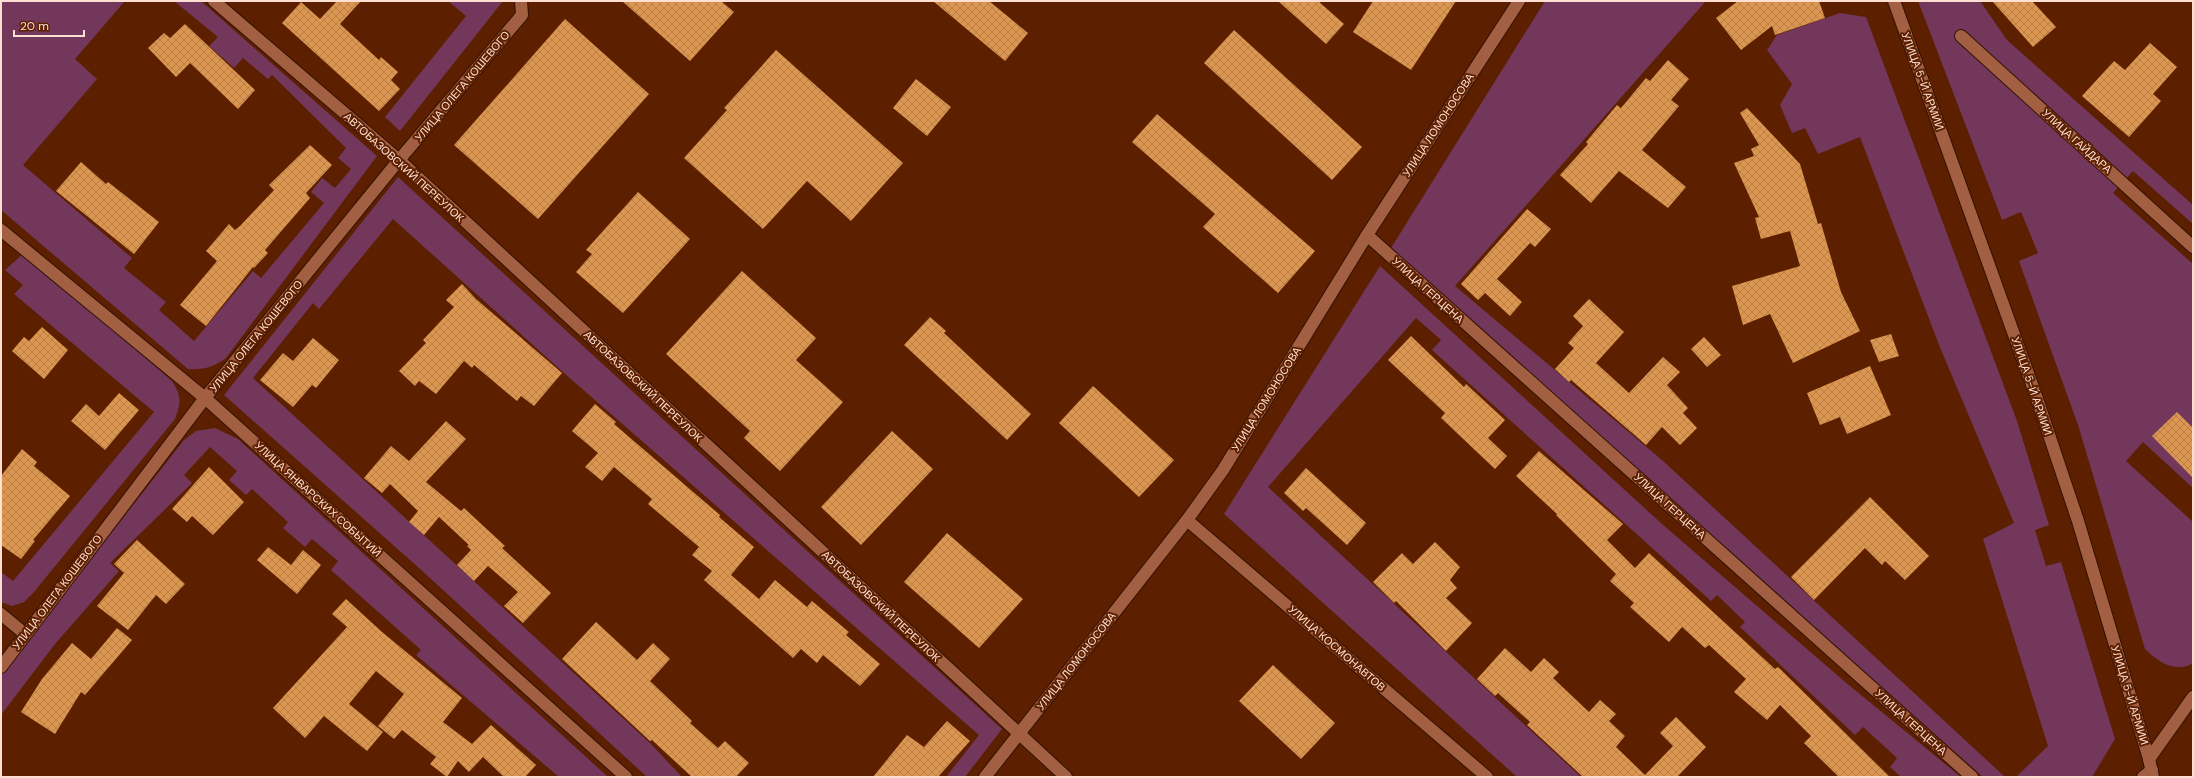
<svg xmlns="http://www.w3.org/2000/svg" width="2194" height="778" viewBox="0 0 2194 778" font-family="'DM Sans',sans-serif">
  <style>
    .grass { fill: #72375b }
    .building { fill: url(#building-cross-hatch) }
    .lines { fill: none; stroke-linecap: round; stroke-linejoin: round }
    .minor-casing { stroke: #321203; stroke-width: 14 }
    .tertiary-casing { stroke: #321203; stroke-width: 14 }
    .minor { stroke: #a25f41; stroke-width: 12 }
    .tertiary { stroke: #a25f41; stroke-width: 12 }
    .labels { text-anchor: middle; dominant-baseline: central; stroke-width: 4; stroke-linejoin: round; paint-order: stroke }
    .street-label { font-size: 11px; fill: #fedfd1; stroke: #5c1f00 }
  </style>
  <defs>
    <pattern id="building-cross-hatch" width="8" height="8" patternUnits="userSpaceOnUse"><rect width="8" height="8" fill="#dc964f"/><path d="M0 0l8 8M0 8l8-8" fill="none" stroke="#b8814b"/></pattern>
  </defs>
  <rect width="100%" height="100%" fill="#5c1f00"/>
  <g class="grass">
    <path d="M1,1H125L75,59L97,79L23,165L132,258L124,268L166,302L159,310L194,341L253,271L261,278L324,203L311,192L322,178L335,188L351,169L338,158L346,148L272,75L268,79L243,58L234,68L209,46L218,37L174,1H201L377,156L226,358C214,367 204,370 188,369L1,210Z"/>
    <path d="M448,1H503L400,131L385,117L466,16Z"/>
    <path d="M1545,1H1706L1455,286L1662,460L2005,777H1983L1549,392L1391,248Z"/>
    <path d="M1918,1H1980L2007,40L2193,205V224L2133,171L2113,193L2193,264V488L2143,442L2126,461L2193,522V663C2175,674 2157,661 2145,649L2078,425L2019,261L2038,253L2021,212L2002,220Z"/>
    <path d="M1840,13L1866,17L2017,421L2049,525L2035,530L2046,566L2061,562L2115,739L2092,777H2016L2048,746L1983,539L2014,523L1939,345L1860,137L1818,154L1805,128L1792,133L1780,105L1792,84L1767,50L1777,35Z"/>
    <path d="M398,177L1002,729L965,777H946L979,735L564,373L393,219L319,309L313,303L253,378L651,744L682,777H647L419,568L224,395Z"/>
    <path d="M24,253L172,381C182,397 181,402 175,419L34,592L24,602L12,606L1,602V572L13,581L154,412L14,294L23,285L5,270Z"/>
    <path d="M1380,266L1662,524L1844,681L1961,777H1901L1890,767L1897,758L1863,727L1855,735L1740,627L1745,622L1717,595L1711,601L1432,350L1441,340L1416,318L1268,487L1581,777H1517L1224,514Z"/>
    <path d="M215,428L238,439L608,777H559L416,655L421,650L331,570L338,561L312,539L305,547L283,528L288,522L252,489L246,495L229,480L237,471L210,447L184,475L192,483L110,563L119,571L55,644L1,715V675L25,643L184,440L196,431Z"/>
  </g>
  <g class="building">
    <path d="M337,1H361L340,24L379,60L381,57L398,72L391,80L400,89L379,111L282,23L301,2L320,19Z"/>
    <path d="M622,1H721L734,12L690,61Z"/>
    <path d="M933,1H989L1028,33L1005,61Z"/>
    <path d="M1278,1H1318L1344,24L1326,44Z"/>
    <path d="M1373,1H1456L1411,70L1353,32Z"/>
    <path d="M1738,1H1819L1825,18L1775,35L1772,26L1741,50L1716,18Z"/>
    <path d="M1992,1H2032L2056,27L2033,47Z"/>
    <path d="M565,19L649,94L538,219L454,145Z"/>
    <path d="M185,24L255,90L238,109L190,63L176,77L148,48L164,33L170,38Z"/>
    <path d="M1234,30L1362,147L1332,180L1204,63Z"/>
    <path d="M2150,43L2177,67L2153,94L2161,101L2129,137L2082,96L2114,61L2125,70Z"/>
    <path d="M776,50L903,163L851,221L807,181L763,229L684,158L727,110L724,108Z"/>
    <path d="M1668,60L1689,79L1671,100L1679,106L1642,150L1686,187L1668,208L1619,171L1591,203L1560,175L1588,144L1586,142L1617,105L1621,108L1646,78L1650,81Z"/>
    <path d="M916,79L951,107L927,136L893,108Z"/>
    <path d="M1747,108L1800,164L1818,224L1821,223L1841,292L1860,331L1793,363L1770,314L1743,325L1732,286L1800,266L1790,231L1761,239L1755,218L1759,217L1734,163L1754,156L1751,149L1759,145L1740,113Z"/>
    <path d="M1157,114L1315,251L1278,293L1203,227L1215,214L1132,142Z"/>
    <path d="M310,145L332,165L306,193L310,198L265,250L268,253L254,268L253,267L206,326L180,305L217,261L206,251L229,224L235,230L240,226L274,190L269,185Z"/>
    <path d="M81,162L106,184L108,182L159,222L134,254L56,191Z"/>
    <path d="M638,192L690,239L623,313L576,272L592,254L586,250Z"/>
    <path d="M1527,209L1551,229L1535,247L1530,243L1497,279L1522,302L1510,316L1485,293L1478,300L1461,284Z"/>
    <path d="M742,271L816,338L796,360L843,402L780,471L744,438L750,431L666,354Z"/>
    <path d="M462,284L476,299L562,373L534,406L521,396L517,401L474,365L472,368L464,361L436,394L419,381L415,386L399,371L426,343L423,340L454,307L446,300Z"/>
    <path d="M1589,299L1624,332L1596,363L1629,393L1663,357L1680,372L1667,385L1688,408L1683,413L1697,428L1680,445L1662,427L1646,445L1571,380L1569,382L1555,369L1574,348L1568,343L1583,326L1573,316Z"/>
    <path d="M930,317L946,331L944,333L1031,414L1007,440L904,345Z"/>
    <path d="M42,327L68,350L44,379L12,351L24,337L29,341Z"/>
    <path d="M1891,334L1899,356L1879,362L1870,340Z"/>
    <path d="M1411,336L1464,387L1466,384L1505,420L1488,438L1507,456L1495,469L1441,418L1445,413L1388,360Z"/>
    <path d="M1704,337L1721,355L1707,367L1691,349Z"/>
    <path d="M313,338L339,360L316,388L312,385L293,407L260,380L283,353L293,361Z"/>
    <path d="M1870,366L1891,415L1847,434L1840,417L1820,425L1807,393Z"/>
    <path d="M1093,386L1174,460L1139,497L1059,423Z"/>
    <path d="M119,393L139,410L105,450L71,421L86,404L99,416Z"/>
    <path d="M595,404L616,422L614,424L720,515L719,517L754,547L731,575L759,599L775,580L807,607L812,601L849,632L846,635L880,664L860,686L823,655L817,663L801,649L793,658L704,580L712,571L692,555L699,547L648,504L652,499L614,467L602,481L585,467L598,453L572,431Z"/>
    <path d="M2177,412L2193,428V478L2152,436Z"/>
    <path d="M446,421L466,439L426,482L461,511L464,508L505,546L502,548L551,593L523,623L504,606L518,592L488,566L474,581L457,565L471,550L467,546L469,545L439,517L424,535L409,522L418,511L390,484L382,493L364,478L391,446L409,461Z"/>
    <path d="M892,431L933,469L861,545L821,507Z"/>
    <path d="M22,449L37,462L34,466L70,496L33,540L35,541L21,559L1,545V476Z"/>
    <path d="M1539,451L1623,524L1607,540L1635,568L1649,553L1775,669L1778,667L1890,777H1839L1804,743L1811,736L1780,705L1767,720L1734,692L1746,679L1709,645L1705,648L1682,627L1669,642L1630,607L1634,603L1610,581L1616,574L1556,515L1557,514L1516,476Z"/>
    <path d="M209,467L244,502L213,535L192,516L187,522L172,509Z"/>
    <path d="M1306,468L1366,523L1347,545L1306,508L1303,511L1284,493Z"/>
    <path d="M1870,497L1929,556L1905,580L1885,561L1882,565L1865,548L1814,600L1791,577Z"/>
    <path d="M947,533L1023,599L979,648L904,582Z"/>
    <path d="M137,540L185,584L166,604L156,595L128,630L97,606L124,573L114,564Z"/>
    <path d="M1435,542L1460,567L1450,580L1457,588L1446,598L1472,623L1446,651L1396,601L1394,603L1373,582L1402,553L1413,564Z"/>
    <path d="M268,547L291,565L303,550L321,565L297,594L257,560Z"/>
    <path d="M346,599L382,632L462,698L443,722L472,744L491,725L536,765L525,777H504L483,757L469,772L458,761L447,777L430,764L436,757L402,730L394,739L378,726L404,694L376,671L349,704L383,732L367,751L324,716L305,738L273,708L347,627L332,614Z"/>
    <path d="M596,622L637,660L653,643L670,659L650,681L692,721L690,723L718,748L725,741L749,763L736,777H692L652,740L650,741L562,659Z"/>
    <path d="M117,628L132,640L85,695L81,692L55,734L21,712L42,679L72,643L91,659Z"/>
    <path d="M1505,648L1531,672L1544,658L1559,672L1553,678L1589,712L1600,700L1616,714L1609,721L1625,736L1616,747L1645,775L1673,746L1660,733L1676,717L1706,747L1677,777H1583L1527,725L1530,722L1498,693L1495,696L1477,679Z"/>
    <path d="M1273,665L1335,723L1301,759L1239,701Z"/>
    <path d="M947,721L970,741L938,777H873L907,735L924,747Z"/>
  </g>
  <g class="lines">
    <g class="minor-casing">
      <g id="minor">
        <path d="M214,1L399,160L1066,777"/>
        <path d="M1961,36L2193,247"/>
        <path d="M1,230L205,398L626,777"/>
        <path d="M1367,235L1972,777"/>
        <path d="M1187,520L1487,777"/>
        <path d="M1,614L25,634"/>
        <path d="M1,667L205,398L399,160L522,15L521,1"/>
        <path d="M2149,759L2193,697"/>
        <path d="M985,777L1187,520L1223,470L1367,235L1519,1"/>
        <path d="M2143,777L2152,770"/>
      </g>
    </g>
    <g class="tertiary-casing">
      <path id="tertiary" d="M1894,1L2035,393L2078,521L2149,759L2153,777"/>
    </g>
    <use href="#minor" class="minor"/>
    <use href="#tertiary" class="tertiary"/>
  </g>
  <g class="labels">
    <g class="street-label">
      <text transform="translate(1923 81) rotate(70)">УЛИЦА 5-Й АРМИИ</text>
      <text transform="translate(462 86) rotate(-50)">УЛИЦА ОЛЕГА КОШЕВОГО</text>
      <text transform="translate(1438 125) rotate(-57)">УЛИЦА ЛОМОНОСОВА</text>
      <text transform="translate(2077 141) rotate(42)">УЛИЦА ГАЙДАРА</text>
      <text transform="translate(404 167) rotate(42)">АВТОБАЗОВСКИЙ ПЕРЕУЛОК</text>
      <text transform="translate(1428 290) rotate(42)">УЛИЦА ГЕРЦЕНА</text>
      <text transform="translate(256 336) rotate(-51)">УЛИЦА ОЛЕГА КОШЕВОГО</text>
      <text transform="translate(643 386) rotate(43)">АВТОБАЗОВСКИЙ ПЕРЕУЛОК</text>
      <text transform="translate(2032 386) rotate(71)">УЛИЦА 5-Й АРМИИ</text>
      <text transform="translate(1266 399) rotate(-58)">УЛИЦА ЛОМОНОСОВА</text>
      <text transform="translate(318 499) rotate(42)">УЛИЦА ЯНВАРСКИХ СОБЫТИЙ</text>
      <text transform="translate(1670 506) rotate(42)">УЛИЦА ГЕРЦЕНА</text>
      <text transform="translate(57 592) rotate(-53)">УЛИЦА ОЛЕГА КОШЕВОГО</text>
      <text transform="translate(881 606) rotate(43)">АВТОБАЗОВСКИЙ ПЕРЕУЛОК</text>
      <text transform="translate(1337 648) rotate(41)">УЛИЦА КОСМОНАВТОВ</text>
      <text transform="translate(1076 661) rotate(-52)">УЛИЦА ЛОМОНОСОВА</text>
      <text transform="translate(2130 695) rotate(73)">УЛИЦА 5-Й АРМИИ</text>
      <text transform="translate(1911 722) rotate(42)">УЛИЦА ГЕРЦЕНА</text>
    </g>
  </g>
  <rect width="2194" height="778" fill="none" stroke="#fedfd1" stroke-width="4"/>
  <path d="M14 30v6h70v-6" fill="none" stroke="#fedfd1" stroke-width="2"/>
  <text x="20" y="30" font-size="12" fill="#fedfd1" stroke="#5c1f00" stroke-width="3" paint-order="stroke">20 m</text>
</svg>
